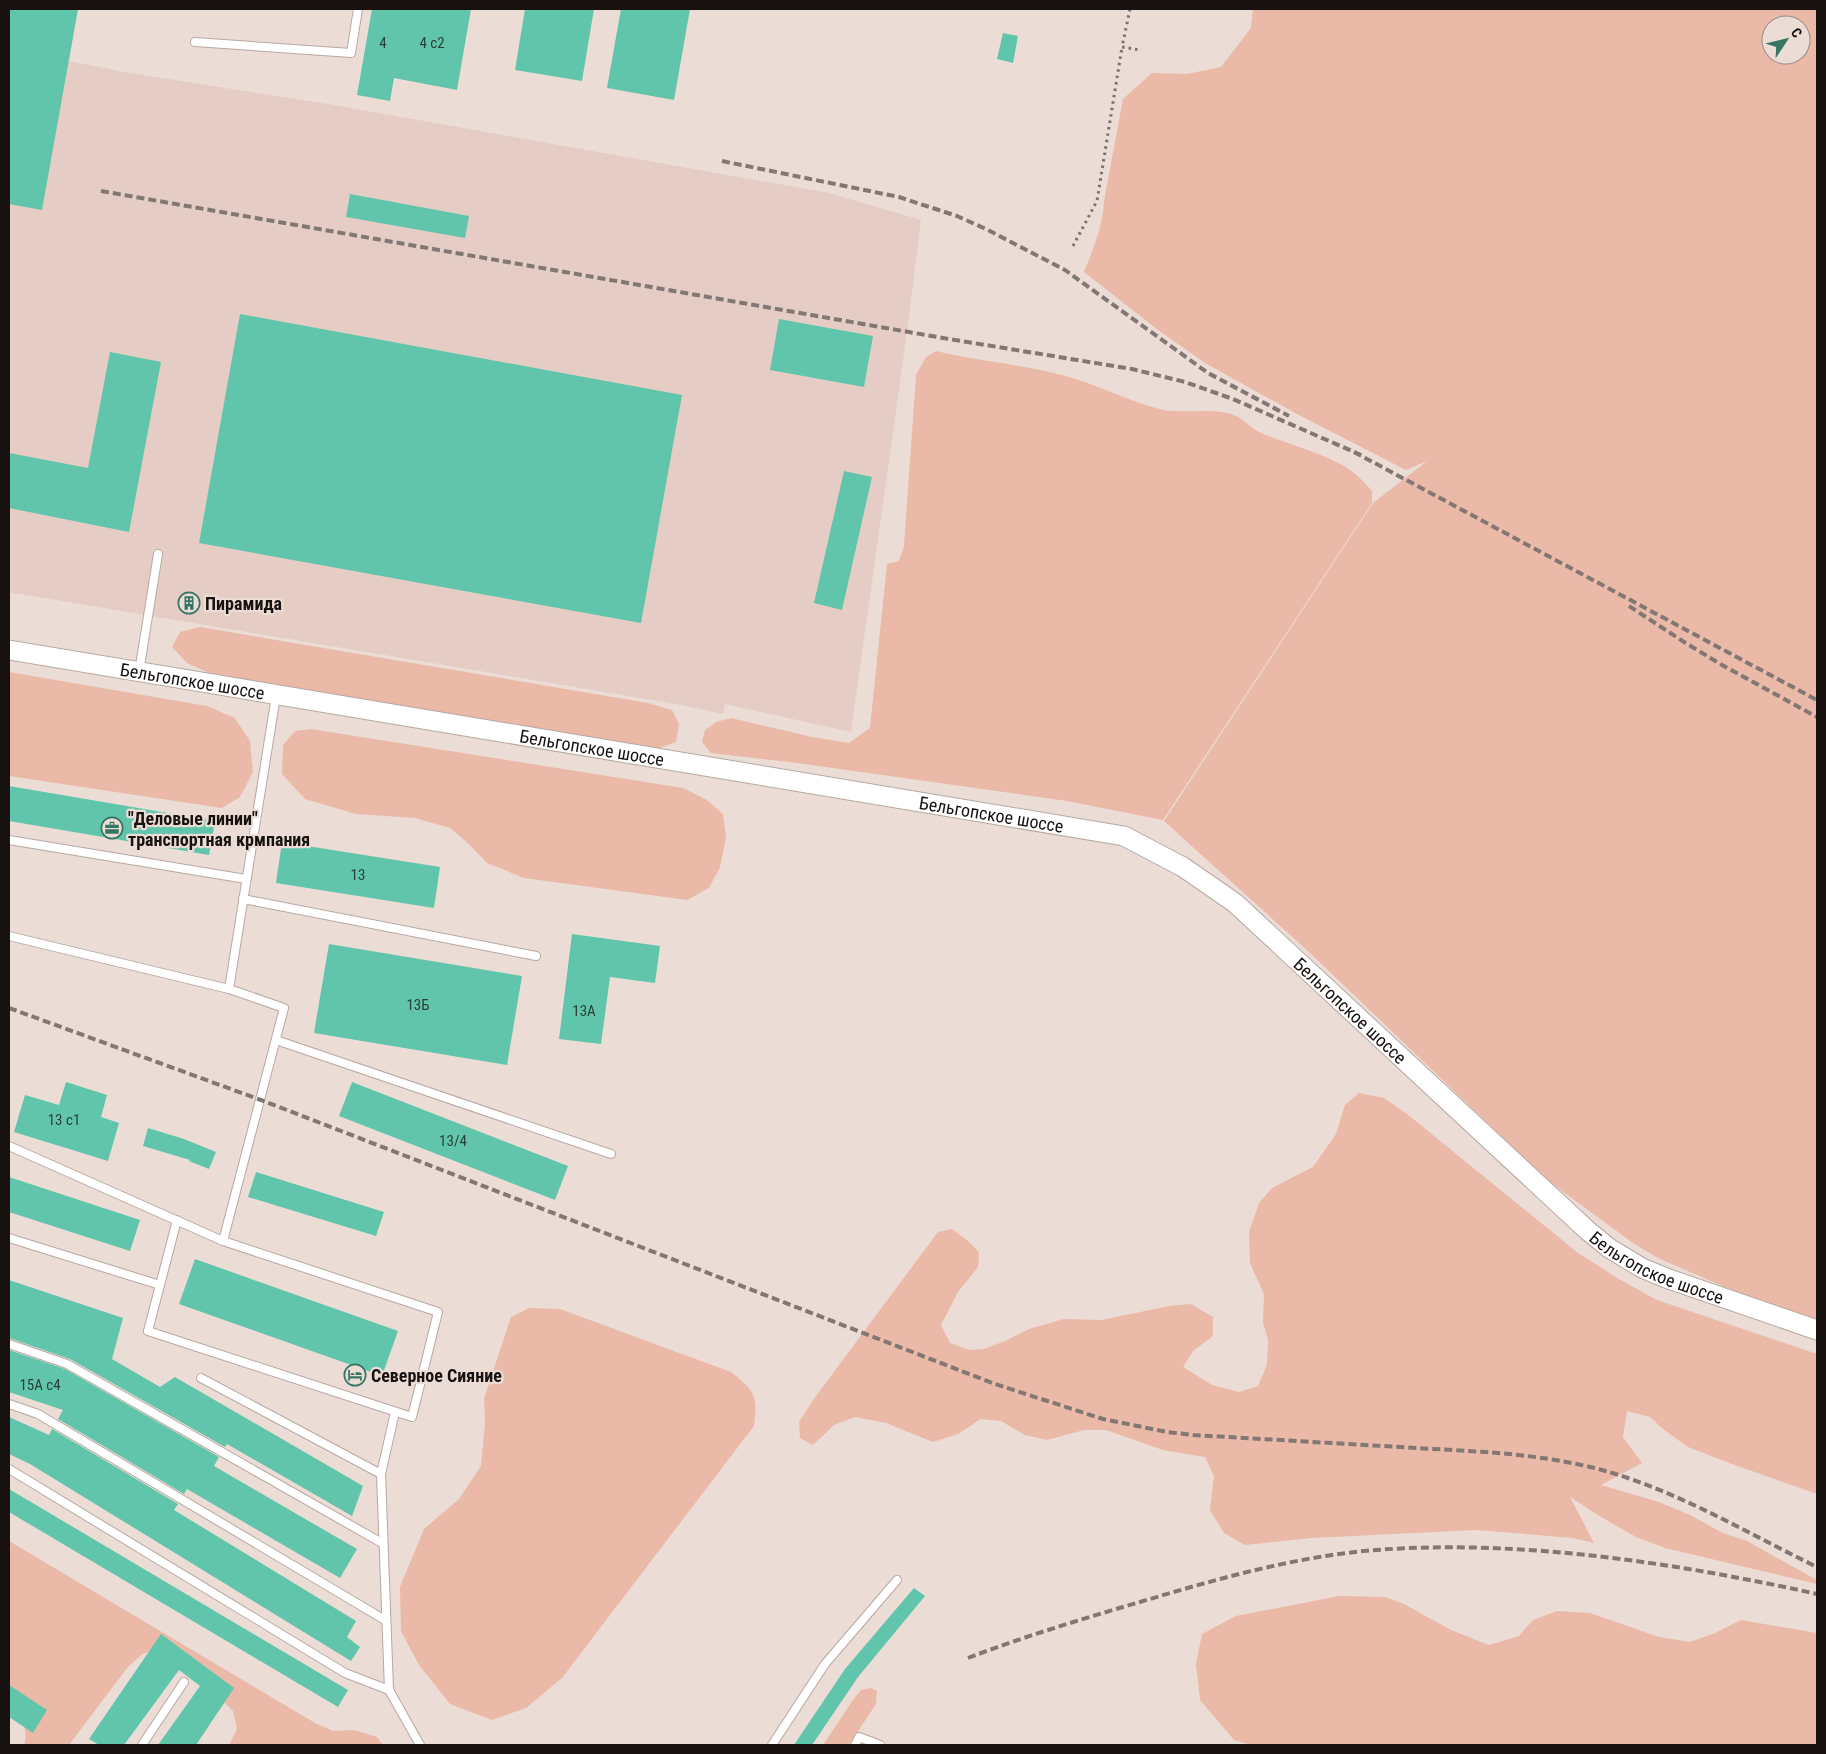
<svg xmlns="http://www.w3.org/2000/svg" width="1826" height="1754" viewBox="0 0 1826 1754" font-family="'Roboto Condensed',sans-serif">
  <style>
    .built { fill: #e5cdc5 }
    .green { fill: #eab9a7; fill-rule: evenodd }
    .building { fill: #61c5ab }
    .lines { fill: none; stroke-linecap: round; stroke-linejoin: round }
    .service-casing { stroke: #b7a8a2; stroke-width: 10 }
    .tertiary-casing { stroke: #b7a8a2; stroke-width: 21 }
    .path { stroke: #7a706c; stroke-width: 3; stroke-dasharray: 2.5 4; stroke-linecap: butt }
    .service { stroke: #fff; stroke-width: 8 }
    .tertiary { stroke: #fff; stroke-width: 19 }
    .rail { stroke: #827773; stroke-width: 4; stroke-dasharray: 8 4; stroke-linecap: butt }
    .labels { text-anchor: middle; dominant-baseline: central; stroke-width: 4.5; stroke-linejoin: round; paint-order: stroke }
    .number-label { font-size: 15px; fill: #2a3f37 }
    .poi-label { font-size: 18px; font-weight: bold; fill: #171210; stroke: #ecdcd6; text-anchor: start }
    .street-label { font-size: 18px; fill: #171210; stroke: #ecdcd6 }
  </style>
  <rect width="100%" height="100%" fill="#ecdcd6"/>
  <path class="built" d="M9,9H78L69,61L130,73L328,104L829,193L921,220L907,332L851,732L725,704L723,714L682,705L9,592Z"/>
  <g class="green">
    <path d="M1253,9H1817V1321L1759,1302L1658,1258L1633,1243L1547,1180L1309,952L1164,821L1373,503L1427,461L1406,470L1297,414L1205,363L1158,330L1084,272C1093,249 1103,226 1104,201L1123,99L1152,73L1187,74L1221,67L1251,28ZM1771,25H1801V55H1771Z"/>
    <path d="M936,351C977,361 1021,364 1062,375C1096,384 1126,400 1159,409C1181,414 1202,409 1223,412C1242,415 1246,425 1259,432C1287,444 1317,451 1344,466C1355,472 1364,482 1372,491V503L1163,820L1067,801L797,763L711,753L702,742L705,730L716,722L731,718L812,737L849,743L870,728L887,564L899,561L904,546L916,375L926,357Z"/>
    <path d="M200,627L648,703L672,710L679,724L676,742L654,750L209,673L187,663L172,647L180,632Z"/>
    <path d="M9,672L207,706L235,718L250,741L253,772L240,797L222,808L9,776Z"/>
    <path d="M311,729L683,788L707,800L723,814L726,838L720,867L709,888L687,900L524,878L487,863L470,845L450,828L415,818L356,814L305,799L282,774L283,745L295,731Z"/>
    <path d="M1359,1093L1384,1098L1407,1114L1578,1253L1619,1279L1657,1300L1817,1354V1494L1732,1464L1688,1447L1663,1429L1650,1417L1627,1411L1623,1437L1642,1463L1601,1485L1659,1502L1690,1515L1723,1533L1747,1541L1817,1580V1584L1665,1548L1636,1537L1601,1517L1570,1497L1594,1543L1573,1538L1476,1530L1312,1538L1245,1545L1224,1533L1210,1510L1214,1476L1205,1457L1163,1450L1106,1430H1084L1047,1440L1025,1435L1001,1421L981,1419L958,1434L933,1442L886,1423L855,1417L834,1425L813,1445L800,1438L799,1422L813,1400L938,1232L952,1229L968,1241L979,1252L978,1267L958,1292L941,1325L950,1343L969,1350L984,1349L1005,1341L1029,1329L1064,1319L1102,1320L1169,1306L1191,1304L1213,1317V1336L1193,1351L1183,1367L1212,1385L1239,1392L1258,1386L1267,1365L1268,1340L1263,1322L1264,1294L1250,1263L1249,1232L1259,1203L1272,1188L1313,1167L1336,1134L1345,1105Z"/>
    <path d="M529,1308L560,1309L731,1372C755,1391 758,1396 754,1426L562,1678L526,1708L492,1720L450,1704L419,1665L401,1631L400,1587L424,1529L459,1499L481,1466L485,1423L484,1399L511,1317Z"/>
    <path d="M9,1541L315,1723L333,1731L354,1730L377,1737L383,1745H229L237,1729L233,1711L215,1693L158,1649L142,1654L127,1668L69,1745H24L26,1737L23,1719L9,1707Z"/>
    <path d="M1339,1596L1385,1597L1404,1604L1451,1630L1489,1645L1519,1636L1533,1620L1557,1611L1590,1613L1659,1637L1690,1642L1715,1633L1741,1620L1817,1633V1745H1251L1234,1740L1200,1700L1196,1664L1202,1634L1236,1616Z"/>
    <path d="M871,1688L877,1691L876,1704L849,1745H823L853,1700L861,1690Z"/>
  </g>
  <g class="building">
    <path d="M9,9H78L42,210L9,204Z"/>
    <path d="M372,9H471L457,90L394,78L390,101L357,95Z"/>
    <path d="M525,9H594L582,81L515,70Z"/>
    <path d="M621,9H690L674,100L607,88Z"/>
    <path d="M1003,33L1018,36L1013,63L997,59Z"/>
    <path d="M350,194L469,216L465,238L346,217Z"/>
    <path d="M240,314L682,395L641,623L199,543Z"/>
    <path d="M779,319L873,336L864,387L770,370Z"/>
    <path d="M110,352L161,362L129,532L9,508V453L88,468Z"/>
    <path d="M844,471L872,477L842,610L814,603Z"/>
    <path d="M183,594L198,597L195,611L181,608Z"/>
    <path d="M9,786L215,821L209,855L9,821Z"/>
    <path d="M282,842L440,867L434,908L276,883Z"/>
    <path d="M572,934L660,946L655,983L610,977L601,1044L559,1039Z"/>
    <path d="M329,944L522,976L507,1065L314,1033Z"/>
    <path d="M66,1082L107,1095L101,1117L119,1123L108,1161L14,1132L25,1095L59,1105Z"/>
    <path d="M352,1082L568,1166L555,1200L339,1116Z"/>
    <path d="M148,1128L184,1139L216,1152L209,1169L189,1161L190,1160L143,1146Z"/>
    <path d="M256,1172L384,1212L376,1236L248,1197Z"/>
    <path d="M9,1177L140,1220L130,1251L9,1212Z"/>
    <path d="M195,1259L398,1331L382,1376L179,1304Z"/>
    <path d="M9,1280L123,1318L112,1359L160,1387L175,1377L363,1486L352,1516L227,1444L225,1447L70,1359L9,1338Z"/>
    <path d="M9,1350L65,1369L219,1457L214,1466L357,1549L340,1578L187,1489L184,1494L58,1419L63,1410L9,1392Z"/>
    <path d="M9,1417L49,1435L52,1429L178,1504L174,1510L356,1621L347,1637L360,1647L351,1661L30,1464L9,1454Z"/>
    <path d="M9,1489L348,1690L338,1707L9,1512Z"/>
    <path d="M914,1588L925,1596L858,1677L812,1745H794L845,1669Z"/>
    <path d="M161,1634L234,1688L196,1745H158L200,1686L179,1670L124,1745H99L89,1739Z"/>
    <path d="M9,1685L47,1710L33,1733L9,1717Z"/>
  </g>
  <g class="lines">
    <g class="service-casing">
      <g id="service">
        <path d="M195,42L351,53L358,9"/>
        <path d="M139,672L158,554"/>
        <path d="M9,840L246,879"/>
        <path d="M243,899L536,956"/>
        <path d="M9,936L229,989L284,1008L223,1241"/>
        <path d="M229,989L276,696"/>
        <path d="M276,1040L611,1154"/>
        <path d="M9,1146L223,1241L438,1312L412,1417L148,1331L177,1220"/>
        <path d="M9,1238L160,1285"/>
        <path d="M9,1344L67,1364L382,1543"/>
        <path d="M201,1378L381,1474L389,1690L420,1745"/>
        <path d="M9,1404L38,1414L385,1620"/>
        <path d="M9,1469L345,1673L389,1690"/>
        <path d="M381,1474L395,1412"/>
        <path d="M142,1745L184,1682"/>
        <path d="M772,1745L825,1664L897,1580"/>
        <path d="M855,1745L859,1737L880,1745"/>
      </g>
    </g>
    <g class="tertiary-casing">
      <g id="tertiary">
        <path id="s1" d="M9,650L1124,836L1183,867L1235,903L1587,1230L1609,1248L1642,1268L1666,1278L1817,1330"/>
      </g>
    </g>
    <g class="path">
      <path d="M1130,9L1122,47L1140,50"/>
      <path d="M1073,246L1097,201L1122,47"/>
    </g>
    <use href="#service" class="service"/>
    <use href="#tertiary" class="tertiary"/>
    <g class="rail">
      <path d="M722,161L899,197L957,216L988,230L1065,270L1208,373L1289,416"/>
      <path d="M101,191L943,338L1132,369L1185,382L1233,399L1361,455"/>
      <path d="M1354,452L1817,700"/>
      <path d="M1629,606L1684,642L1722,665L1817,717"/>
      <path d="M9,1008L261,1100L995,1384L1103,1419L1167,1432L1193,1435L1486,1452C1525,1455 1565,1460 1602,1470C1678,1491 1747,1533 1817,1567"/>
      <path d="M968,1658C1028,1635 1089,1617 1150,1599C1224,1577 1299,1556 1376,1550C1520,1539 1677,1563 1817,1594"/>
    </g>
  </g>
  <defs>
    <g id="building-ring" transform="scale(1.125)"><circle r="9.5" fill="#ecdcd6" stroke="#347564" stroke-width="1.5"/><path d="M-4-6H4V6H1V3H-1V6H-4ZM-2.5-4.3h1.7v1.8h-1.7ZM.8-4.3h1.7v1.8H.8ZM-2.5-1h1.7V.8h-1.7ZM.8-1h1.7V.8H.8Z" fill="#347564"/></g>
    <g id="office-ring" transform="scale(1.125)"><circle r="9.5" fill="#ecdcd6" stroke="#347564" stroke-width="1.5"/><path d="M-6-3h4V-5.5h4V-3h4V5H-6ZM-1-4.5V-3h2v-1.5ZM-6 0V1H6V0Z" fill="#347564"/></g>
    <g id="hotel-ring" transform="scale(1.125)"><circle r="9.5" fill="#ecdcd6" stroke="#347564" stroke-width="1.5"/><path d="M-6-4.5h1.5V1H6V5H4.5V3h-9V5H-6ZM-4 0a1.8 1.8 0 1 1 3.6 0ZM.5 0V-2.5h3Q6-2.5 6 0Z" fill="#347564"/></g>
  </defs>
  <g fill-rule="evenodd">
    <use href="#building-ring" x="189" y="603"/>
    <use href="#office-ring" x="112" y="828"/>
    <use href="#hotel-ring" x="355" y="1375"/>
  </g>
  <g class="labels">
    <g class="number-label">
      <text x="383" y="43">4</text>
      <text x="432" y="43">4 с2</text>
      <text x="358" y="875">13</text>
      <text x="418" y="1005">13Б</text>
      <text x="584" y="1011">13А</text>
      <text x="64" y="1120">13 с1</text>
      <text x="453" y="1141">13/4</text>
      <text x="40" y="1385">15А с4</text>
    </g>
    <g class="poi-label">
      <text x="205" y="603">Пирамида</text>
      <text x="128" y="818">"Деловые линии"<tspan x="128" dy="21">транспортная крмпания</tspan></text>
      <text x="371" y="1375">Северное Сияние</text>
    </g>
    <g class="street-label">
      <text stroke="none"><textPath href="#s1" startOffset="186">Бельгопское шоссе</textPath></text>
      <text stroke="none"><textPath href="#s1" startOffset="591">Бельгопское шоссе</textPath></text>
      <text stroke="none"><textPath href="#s1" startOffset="996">Бельгопское шоссе</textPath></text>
      <text stroke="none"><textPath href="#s1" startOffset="1418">Бельгопское шоссе</textPath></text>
      <text stroke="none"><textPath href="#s1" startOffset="1821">Бельгопское шоссе</textPath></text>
    </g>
  </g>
  <rect width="1826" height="1754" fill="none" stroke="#171210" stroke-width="20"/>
  <g transform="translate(1786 40) rotate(55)"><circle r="24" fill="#ecdcd6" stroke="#978b87"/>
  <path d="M0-4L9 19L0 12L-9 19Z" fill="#347564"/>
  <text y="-8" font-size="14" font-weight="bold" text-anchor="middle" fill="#171210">С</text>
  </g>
</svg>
